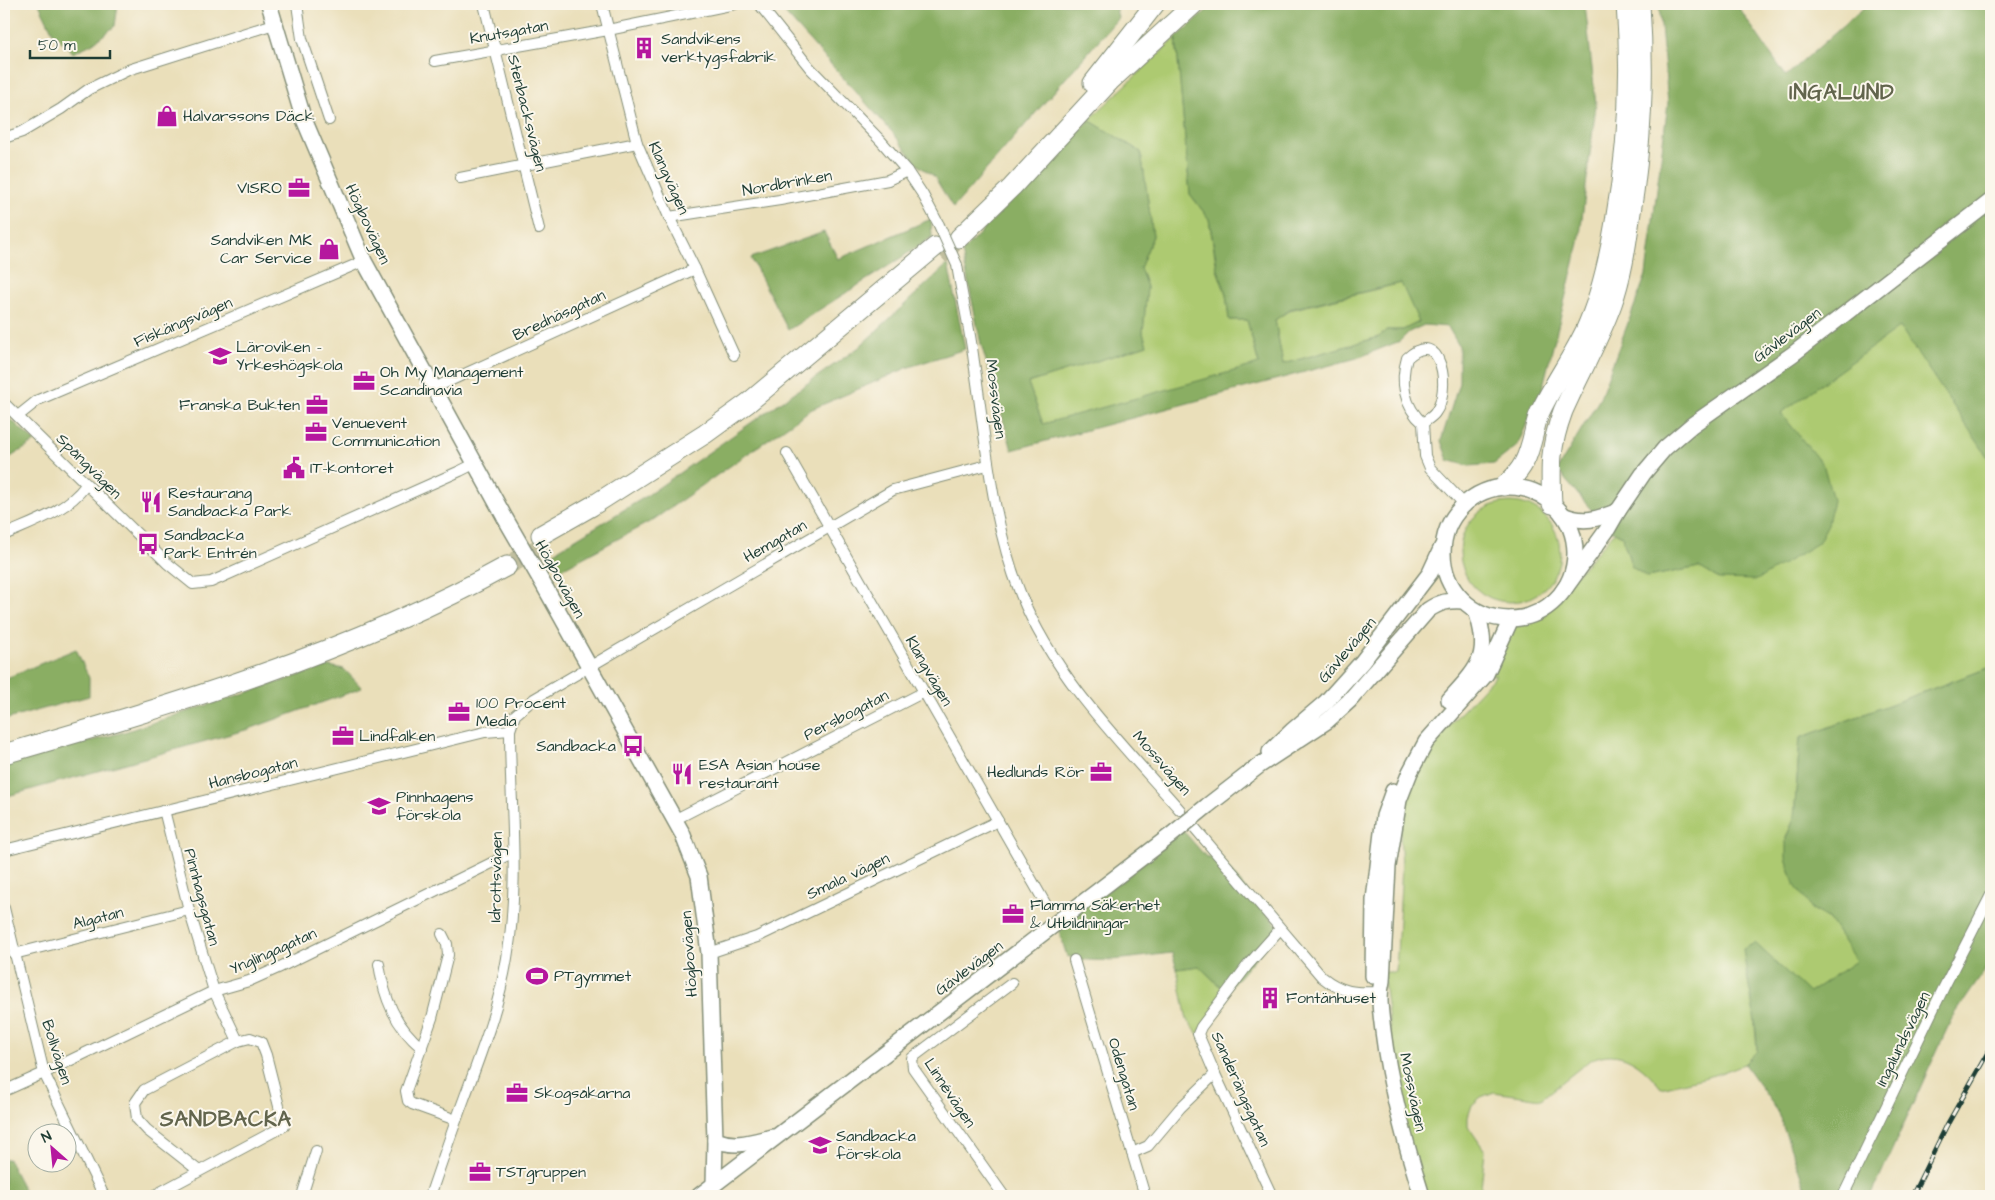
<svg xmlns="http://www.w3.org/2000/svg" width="1995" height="1200" viewBox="0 0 1995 1200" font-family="'Architects Daughter',sans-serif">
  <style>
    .green { fill: #adca71; stroke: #668452 }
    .forest { fill: #8aae63; stroke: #54764c; fill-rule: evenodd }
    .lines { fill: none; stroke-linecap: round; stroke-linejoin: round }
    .highway-tunnel { stroke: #c1bf9f; stroke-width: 19; stroke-dasharray: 19 9; stroke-linecap: butt }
    .street-casing { stroke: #848e77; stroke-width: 12 }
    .secondary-casing { stroke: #848e77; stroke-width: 18 }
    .highway-casing { stroke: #848e77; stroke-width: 21 }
    .street { stroke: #fff; stroke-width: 10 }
    .secondary { stroke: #fff; stroke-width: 15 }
    .highway { stroke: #fff; stroke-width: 19 }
    .rail-casing { stroke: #1f3d34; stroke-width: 5 }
    .rail { stroke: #fbf7ec; stroke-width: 3; stroke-dasharray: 9; stroke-linecap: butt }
    .street-bridge-casing { stroke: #848e77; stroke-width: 12; stroke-linecap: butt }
    .secondary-bridge-casing { stroke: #848e77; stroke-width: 18; stroke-linecap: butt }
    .street-bridge { stroke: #fff; stroke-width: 10 }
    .secondary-bridge { stroke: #fff; stroke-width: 15 }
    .labels { text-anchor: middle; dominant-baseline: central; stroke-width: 4; stroke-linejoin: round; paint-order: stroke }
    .street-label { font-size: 16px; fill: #1f3d34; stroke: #fbf7ec }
    .poi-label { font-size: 16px; fill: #1f3d34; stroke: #fbf7ec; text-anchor: start }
    .district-label { font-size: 21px; font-weight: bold; letter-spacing: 1px; fill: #62654d; stroke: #fbf7ec }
  </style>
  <rect width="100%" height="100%" fill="#fbf7ec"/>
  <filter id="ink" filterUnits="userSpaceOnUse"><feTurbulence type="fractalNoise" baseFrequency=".02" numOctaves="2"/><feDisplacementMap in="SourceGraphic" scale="10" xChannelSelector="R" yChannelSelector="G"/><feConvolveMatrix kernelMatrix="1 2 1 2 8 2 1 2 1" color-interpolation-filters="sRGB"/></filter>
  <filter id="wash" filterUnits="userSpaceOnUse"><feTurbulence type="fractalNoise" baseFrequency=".0096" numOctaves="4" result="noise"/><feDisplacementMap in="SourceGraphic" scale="20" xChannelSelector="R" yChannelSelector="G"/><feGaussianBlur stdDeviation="1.12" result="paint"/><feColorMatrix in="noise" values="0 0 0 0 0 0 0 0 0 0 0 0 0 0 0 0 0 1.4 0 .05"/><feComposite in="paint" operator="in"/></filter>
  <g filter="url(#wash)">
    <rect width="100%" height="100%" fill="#eadfba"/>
    <g class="green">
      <path d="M1176,38L1190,194L1209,219L1217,270L1226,294L1229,320H1247L1259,365L1043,424L1028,383L1147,345L1143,333L1147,287L1140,268L1153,236L1141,152L1089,120Z"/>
      <path d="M1402,283L1419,322L1403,330H1386L1379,337L1283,364L1275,320L1290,310Z"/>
      <path d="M1900,326L1991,457V667L1800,738L1794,819L1786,838L1811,909L1829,919L1857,961L1809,993L1746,972L1753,1000L1757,1051L1744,1064L1715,1075L1661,1088C1644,1066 1620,1045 1590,1060L1541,1099L1494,1092L1481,1097L1472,1105L1468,1117V1126L1485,1151L1480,1196H1456L1452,1192L1455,1196H1422L1403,1136L1383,972H1396L1402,866L1400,833L1409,792L1425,759L1451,723L1496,675L1486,674L1511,619L1527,617L1549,605L1615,532L1622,536L1632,567L1647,577L1699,567L1719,579L1793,430L1781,413Z"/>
      <circle cx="1510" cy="552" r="50"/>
      <path d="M1199,966L1226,992L1198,1034L1187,1020L1177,969Z"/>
    </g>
    <g class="forest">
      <path d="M39,4H118L115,26L93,43L73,53L53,33Z"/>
      <path d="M784,4H1115L1118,18L953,208L934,176L919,166L893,133L782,10Z"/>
      <path d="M1214,4H1585L1596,105L1579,243L1542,390L1517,446L1494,464L1469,466L1448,460L1441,441L1459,383V346L1448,327L1424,325L1409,332L1400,341L1357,358L1012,450L981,344L962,252L1089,120L1141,152L1153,236L1140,268L1147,287L1143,333L1147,345L1028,383L1043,424L1259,364L1247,320H1229L1226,294L1218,270L1209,219L1190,194L1176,38ZM1401,283L1419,322L1403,330H1386L1379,337L1283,364L1275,320L1290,309Z"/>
      <path d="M1659,4H1736L1786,76L1868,4H1991V462L1900,327L1781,413L1824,467L1833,500L1828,524L1818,543L1757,580L1719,579L1699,567L1647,577L1632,567L1622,536L1607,528L1557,470L1599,400L1646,275L1668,103Z"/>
      <path d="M931,219L932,237C884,270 835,299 788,330L751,258L824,232L838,259Z"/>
      <path d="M948,264L965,349L909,367L810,410L653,520L560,570L551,554L645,497L858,348Z"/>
      <path d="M4,413L35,442L4,461Z"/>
      <path d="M76,649L89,678V696L4,720V679Z"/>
      <path d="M329,666L344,669L362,688L249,729L4,797V764L124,732Z"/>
      <path d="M1991,667V962L1951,1020L1871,1196H1808L1777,1110L1744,1064L1757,1051C1757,1016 1747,983 1743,949L1755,943L1809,993L1856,961L1829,919L1812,909L1794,884L1786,858V838L1794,819L1800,738Z"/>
      <path d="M1180,827L1207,858H1219L1280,929L1226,992L1199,966L1177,969L1172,953C1140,956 1097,966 1067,956L1060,935L1059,921Z"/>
      <path d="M4,1159H8L27,1196H4Z"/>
    </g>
  </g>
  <g filter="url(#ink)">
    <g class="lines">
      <g class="highway-tunnel">
        <path d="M940,256L959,238"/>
        <path d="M507,566L546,544"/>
      </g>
      <g class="street-casing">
        <g id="street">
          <path d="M297,4L302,39L329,120"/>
          <path d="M484,4L539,229"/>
          <path d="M602,4L637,143L669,217L695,269L734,355"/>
          <path d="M759,4L810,68L881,141L907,171L923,195L939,225"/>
          <path d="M435,61L608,30L735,4"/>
          <path d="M4,138L22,132L61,109L89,89L128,70L274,24"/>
          <path d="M460,178L637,143"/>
          <path d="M669,217L780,200L888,180L907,171"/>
          <path d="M957,265C962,297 970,329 974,362C986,441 991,520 1021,595C1055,678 1122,744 1180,810"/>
          <path d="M434,388L695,269"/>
          <path d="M4,403L167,563L193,584L211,582L460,471L476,463"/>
          <path d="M18,416L38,400L364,261"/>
          <path d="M1423,423C1404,407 1400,381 1407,358C1442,325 1452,391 1435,413C1432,417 1427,420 1423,423L1425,456L1430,468L1465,505"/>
          <path d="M787,453L1045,903"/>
          <path d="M4,535C33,522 66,512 86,485"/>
          <path d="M164,810L189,910L214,991L238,1041"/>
          <path d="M674,820L924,692"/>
          <path d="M1194,827L1322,977C1342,993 1355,993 1379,992"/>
          <path d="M4,850L485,732L510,730"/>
          <path d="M4,908L44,1073L104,1196"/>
          <path d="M442,934L447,944L448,955L432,1018L406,1091L408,1101L412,1104L456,1120"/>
          <path d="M709,953L757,937L998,821"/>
          <path d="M14,954L189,910"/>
          <path d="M1074,960L1145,1196"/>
          <path d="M379,964C384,998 395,1026 422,1048"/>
          <path d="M4,1091L44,1073L214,991L249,981L278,968L512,853"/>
          <path d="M1132,1153L1148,1146L1180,1108L1215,1074"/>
          <path d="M153,1196L284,1126L266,1055L261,1042L250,1038L238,1041L144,1090L135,1103L137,1119L147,1130L199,1171"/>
          <path d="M302,1196L316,1151"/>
          <path d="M430,1196C441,1164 452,1131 464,1099C481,1053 499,1007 507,958C520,883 510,805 510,730L515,715L534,699L893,490L987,465"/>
          <path d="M1004,1196L913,1068L912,1058L1012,983"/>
          <path d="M1272,1196L1215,1074L1198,1034L1201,1027L1247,966L1280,929"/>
          <path d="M1843,1196L1944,987L1991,895"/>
        </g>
      </g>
      <g class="secondary-casing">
        <g id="secondary">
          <path d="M269,4L303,117L364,261L505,518"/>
          <circle cx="1509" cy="553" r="66"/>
          <path d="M1563,515C1583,524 1598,519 1618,511"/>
          <path d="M546,589L682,833L699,876L709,953L715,1140L714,1184"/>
          <path d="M1563,591L1607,530L1618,511L1643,474L1665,448L1692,425L1793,354L1991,201"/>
          <path d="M1449,700C1478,668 1492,656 1476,611"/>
          <path d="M1270,752L1293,730L1326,702L1362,662L1430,573L1442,547"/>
          <path d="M1207,806L1260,765L1327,721L1349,701L1428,610C1440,602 1448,600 1463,601"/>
          <path d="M1373,976L1374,900L1384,816L1393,791"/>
          <path d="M715,1140C736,1148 751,1142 772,1137"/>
          <path d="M699,1196L1170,836"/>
          <path d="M1422,1196C1405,1142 1390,1088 1383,1031C1381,1014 1378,997 1382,981L1388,866L1399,800L1410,772L1426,742L1486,674L1511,619"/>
        </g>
      </g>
      <g class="highway-casing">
        <g id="highway">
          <path d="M1093,83L1155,4"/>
          <path d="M959,238L1012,187L1110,81L1194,4"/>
          <path d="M1504,486C1524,469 1528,457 1534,432C1536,424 1537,417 1541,410C1554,383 1572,358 1585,331C1601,296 1609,259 1615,222C1628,148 1632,79 1626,4"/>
          <path d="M1552,504C1550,466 1550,446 1563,411C1579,375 1599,340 1612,304C1622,276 1626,248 1630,219C1642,144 1645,79 1640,4"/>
          <path d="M541,535L592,506L705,434L748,403L935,247"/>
          <path d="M4,754C177,704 348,654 507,566"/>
        </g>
      </g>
      <use href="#street" class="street"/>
      <use href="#secondary" class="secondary"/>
      <use href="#highway" class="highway"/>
      <g class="rail-casing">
        <path id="rail" d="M1912,1196L1947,1125L1991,1047"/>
      </g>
      <use href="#rail" class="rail"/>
      <g class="street-bridge-casing">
        <path id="street-bridge" d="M939,225L957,265"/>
      </g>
      <g class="secondary-bridge-casing">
        <g id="secondary-bridge">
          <path d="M505,518L546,589"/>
          <path d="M1170,836L1207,806"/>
        </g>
      </g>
      <use href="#street-bridge" class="street-bridge"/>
      <use href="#secondary-bridge" class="secondary-bridge"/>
    </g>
  </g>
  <defs>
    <g id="building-bare" transform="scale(1.725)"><path d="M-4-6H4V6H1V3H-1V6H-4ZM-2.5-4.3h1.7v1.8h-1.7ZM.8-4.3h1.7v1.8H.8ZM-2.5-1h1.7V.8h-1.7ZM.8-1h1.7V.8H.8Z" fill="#b5179e" stroke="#fbf7ec" stroke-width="2.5" paint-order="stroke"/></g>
    <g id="shop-bare" transform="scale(1.725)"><path d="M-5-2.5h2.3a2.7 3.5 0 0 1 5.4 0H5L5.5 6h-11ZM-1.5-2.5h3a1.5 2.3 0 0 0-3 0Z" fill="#b5179e" stroke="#fbf7ec" stroke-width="2.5" paint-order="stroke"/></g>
    <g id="office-bare" transform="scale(1.725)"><path d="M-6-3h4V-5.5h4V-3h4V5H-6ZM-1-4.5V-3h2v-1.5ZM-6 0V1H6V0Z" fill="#b5179e" stroke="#fbf7ec" stroke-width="2.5" paint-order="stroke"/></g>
    <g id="school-bare" transform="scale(1.725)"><path d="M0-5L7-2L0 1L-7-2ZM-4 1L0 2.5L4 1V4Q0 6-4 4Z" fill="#b5179e" stroke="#fbf7ec" stroke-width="2.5" paint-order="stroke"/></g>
    <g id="civic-bare" transform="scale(1.725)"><path d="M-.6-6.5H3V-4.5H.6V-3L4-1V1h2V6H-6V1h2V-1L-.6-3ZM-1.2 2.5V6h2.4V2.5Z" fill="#b5179e" stroke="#fbf7ec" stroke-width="2.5" paint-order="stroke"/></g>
    <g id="restaurant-bare" transform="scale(1.725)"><path d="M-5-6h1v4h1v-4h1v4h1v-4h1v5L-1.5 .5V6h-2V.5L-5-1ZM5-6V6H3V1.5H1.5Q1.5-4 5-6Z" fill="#b5179e" stroke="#fbf7ec" stroke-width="2.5" paint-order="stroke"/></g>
    <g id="bus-bare" transform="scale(1.725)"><path d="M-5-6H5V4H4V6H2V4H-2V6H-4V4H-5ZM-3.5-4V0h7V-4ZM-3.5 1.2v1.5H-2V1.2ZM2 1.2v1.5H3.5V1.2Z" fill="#b5179e" stroke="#fbf7ec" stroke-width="2.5" paint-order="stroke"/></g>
    <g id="stadium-bare" transform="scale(1.725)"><path d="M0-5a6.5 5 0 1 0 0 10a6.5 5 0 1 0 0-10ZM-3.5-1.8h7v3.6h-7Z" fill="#b5179e" stroke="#fbf7ec" stroke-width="2.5" paint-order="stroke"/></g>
  </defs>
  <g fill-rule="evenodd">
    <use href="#building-bare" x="644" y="48"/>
    <use href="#shop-bare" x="167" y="116"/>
    <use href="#office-bare" x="299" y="188"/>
    <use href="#shop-bare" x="329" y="249"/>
    <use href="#school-bare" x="220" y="356"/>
    <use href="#office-bare" x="364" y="381"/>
    <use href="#office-bare" x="317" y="405"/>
    <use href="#office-bare" x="316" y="432"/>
    <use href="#civic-bare" x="294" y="468"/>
    <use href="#restaurant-bare" x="151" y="502"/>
    <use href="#bus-bare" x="148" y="544"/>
    <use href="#office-bare" x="459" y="712"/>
    <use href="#office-bare" x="343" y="736"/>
    <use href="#bus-bare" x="633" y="746"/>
    <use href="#office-bare" x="1101" y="772"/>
    <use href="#restaurant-bare" x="682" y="774"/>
    <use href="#school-bare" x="379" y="806"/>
    <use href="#office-bare" x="1013" y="914"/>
    <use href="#stadium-bare" x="537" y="976"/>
    <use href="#building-bare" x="1270" y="998"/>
    <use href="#office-bare" x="517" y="1093"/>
    <use href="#school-bare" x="820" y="1145"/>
    <use href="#office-bare" x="480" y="1172"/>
  </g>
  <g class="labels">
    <g class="street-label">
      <text transform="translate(509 32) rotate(-10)">Knutsgatan</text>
      <text transform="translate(527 113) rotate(76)">Stenbacksvägen</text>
      <text transform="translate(669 178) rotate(66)">Klangvägen</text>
      <text transform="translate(787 183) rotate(-10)">Nordbrinken</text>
      <text transform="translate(368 224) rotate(65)">Högbovägen</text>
      <text transform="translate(559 315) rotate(-25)">Brednäsgatan</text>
      <text transform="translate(183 322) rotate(-23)">Fiskängsvägen</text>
      <text transform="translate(1787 335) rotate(-37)">Gävlevägen</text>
      <text transform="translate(996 399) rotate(83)">Mossvägen</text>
      <text transform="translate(89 466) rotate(45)">Spångvägen</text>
      <text transform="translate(775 541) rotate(-30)">Hemgatan</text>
      <text transform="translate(560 579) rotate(61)">Högbovägen</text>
      <text transform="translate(1347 650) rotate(-50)">Gävlevägen</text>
      <text transform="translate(929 671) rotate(60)">Klangvägen</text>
      <text transform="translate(846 715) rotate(-27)">Persbogatan</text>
      <text transform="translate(1162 763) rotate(49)">Mossvägen</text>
      <text transform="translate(253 773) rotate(-14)">Hansbogatan</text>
      <text transform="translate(848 876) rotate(-25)">Smala vägen</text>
      <text transform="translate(496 877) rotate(-89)">Idrottsvägen</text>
      <text transform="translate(202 897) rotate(75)">Pinnhagsgatan</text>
      <text transform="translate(98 918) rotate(-14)">Algatan</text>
      <text transform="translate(273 951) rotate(-24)">Ynglingagatan</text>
      <text transform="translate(689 954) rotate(-94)">Högbovägen</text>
      <text transform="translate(969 968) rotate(-37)">Gävlevägen</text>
      <text transform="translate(1903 1039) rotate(-64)">Ingalundsvägen</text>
      <text transform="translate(57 1052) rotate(72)">Bollvägen</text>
      <text transform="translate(1124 1074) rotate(73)">Odengatan</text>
      <text transform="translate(1241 1089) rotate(66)">Sanderängsgatan</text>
      <text transform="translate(1413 1092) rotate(78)">Mossvägen</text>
      <text transform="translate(950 1093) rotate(56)">Linnévägen</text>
    </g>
    <g class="poi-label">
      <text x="661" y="39">Sandvikens<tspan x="661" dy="18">verktygsfabrik</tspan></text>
      <text x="183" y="116">Halvarssons Däck</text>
      <text x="282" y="188" text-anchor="end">VISRO</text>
      <text x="312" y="240" text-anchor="end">Sandviken MK<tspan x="312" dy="18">Car Service</tspan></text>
      <text x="236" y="347">Läroviken -<tspan x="236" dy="18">Yrkeshögskola</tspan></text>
      <text x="380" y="372">Oh My Management<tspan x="380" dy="18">Scandinavia</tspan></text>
      <text x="300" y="405" text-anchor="end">Franska Bukten</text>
      <text x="332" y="423">Venuevent<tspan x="332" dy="18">Communication</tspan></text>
      <text x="310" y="468">IT-kontoret</text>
      <text x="168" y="493">Restaurang<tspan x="168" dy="18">Sandbacka Park</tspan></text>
      <text x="164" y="535">Sandbacka<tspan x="164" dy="18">Park Entrén</tspan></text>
      <text x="476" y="703">100 Procent<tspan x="476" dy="18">Media</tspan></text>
      <text x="359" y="736">Lindfalken</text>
      <text x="616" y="746" text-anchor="end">Sandbacka</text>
      <text x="699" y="765">ESA Asian house<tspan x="699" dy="18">restaurant</tspan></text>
      <text x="1084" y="772" text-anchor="end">Hedlunds Rör</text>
      <text x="396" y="797">Pinnhagens<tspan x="396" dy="18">förskola</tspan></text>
      <text x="1030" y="905">Flamma Säkerhet<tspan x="1030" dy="18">&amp; Utbildningar</tspan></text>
      <text x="554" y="976">PTgymmet</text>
      <text x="1286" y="998">Fontänhuset</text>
      <text x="534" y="1093">Skogsåkarna</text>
      <text x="836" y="1136">Sandbacka<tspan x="836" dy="18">förskola</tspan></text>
      <text x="496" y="1172">TSTgruppen</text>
    </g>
    <g class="district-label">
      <text x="1842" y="92">INGALUND</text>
      <text x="226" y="1119">SANDBACKA</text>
    </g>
  </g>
  <rect width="1995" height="1200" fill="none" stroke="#fbf7ec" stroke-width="20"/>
  <g transform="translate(52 1148) rotate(333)"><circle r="24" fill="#fbf7ec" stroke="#a3ada2"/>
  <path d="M0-4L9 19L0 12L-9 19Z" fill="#b5179e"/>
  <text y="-8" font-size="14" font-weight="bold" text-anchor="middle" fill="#1f3d34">N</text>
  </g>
  <path d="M30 50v8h80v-8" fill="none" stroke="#1f3d34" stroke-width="2.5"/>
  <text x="38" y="50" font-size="15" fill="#1f3d34" stroke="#fbf7ec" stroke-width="4" paint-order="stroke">50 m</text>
</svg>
